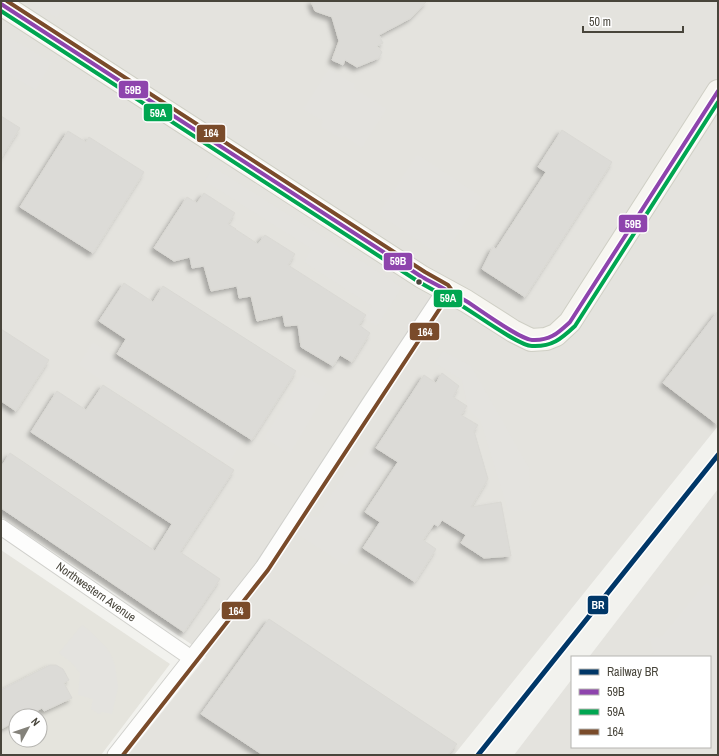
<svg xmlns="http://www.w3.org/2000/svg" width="719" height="756" viewBox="0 0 719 756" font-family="'Archivo Narrow',sans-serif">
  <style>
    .residential { fill: #e5e4dd; fill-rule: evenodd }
    .industrial { fill: #e4e3de }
    .parking { fill: #e4e3df }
    .building { fill: #dcdbd7; stroke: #dad9d4; filter: url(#shadow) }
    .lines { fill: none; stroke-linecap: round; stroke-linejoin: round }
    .street-casing { stroke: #d0d0cc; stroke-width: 17 }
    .secondary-casing { stroke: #cfcfc5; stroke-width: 24 }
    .street { stroke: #fdfdfc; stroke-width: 15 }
    .secondary { stroke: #f7f6f1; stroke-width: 22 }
    .bus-1-casing { stroke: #fff; stroke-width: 7 }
    .bus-2-casing { stroke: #fff; stroke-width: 7 }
    .bus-3-casing { stroke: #fff; stroke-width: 7 }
    .bus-1 { stroke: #8e44ad; stroke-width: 4 }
    .bus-2 { stroke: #00a651; stroke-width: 4 }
    .bus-3 { stroke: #7a4b2a; stroke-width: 4 }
    .rail-1-casing { stroke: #fff; stroke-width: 8 }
    .rail-1 { stroke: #003768; stroke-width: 5 }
    .bus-dot { fill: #48453b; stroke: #fff; stroke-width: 1.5 }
    .labels { text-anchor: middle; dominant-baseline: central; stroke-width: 3.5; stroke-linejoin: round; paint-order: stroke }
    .street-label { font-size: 12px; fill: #48453b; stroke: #fff }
    .line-badge { stroke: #fff; stroke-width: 1.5 }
    .badge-label { font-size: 11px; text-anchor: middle; font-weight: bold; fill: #fff }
  </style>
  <defs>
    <filter id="shadow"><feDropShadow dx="-3.5" dy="3.5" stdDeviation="2" flood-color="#0004"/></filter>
  </defs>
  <rect width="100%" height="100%" fill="#f2f2ee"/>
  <path class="residential" d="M1,550L170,664L101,755H1ZM16,716H40V740H16Z"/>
  <g class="industrial">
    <path d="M1,1H718V426L454,755H128L206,657L191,644L1,517Z"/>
    <path d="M718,489V755H514L572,679V747H710V657H589Z"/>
  </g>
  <g class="parking">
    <path d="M31,1H62L66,3L57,18Z"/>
    <path d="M1,33L52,62L36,90L1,70Z"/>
    <path d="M329,68L356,85L354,88L387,109L362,148L344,136L342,139L320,126L323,121L303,109Z"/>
    <path d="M417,154L482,197L443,257L378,214Z"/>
    <path d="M213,167L402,287L377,326L365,318L372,306L304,262L312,249L205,181Z"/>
    <path d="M93,342L243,441L228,465L78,365Z"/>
    <path d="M443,351L471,366L529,468L531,511L508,510L481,422L468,409L462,380L435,363Z"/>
    <path d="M302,374L328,390L290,454L264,438Z"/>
    <path d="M368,447L390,462L358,512L374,522L346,566L297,534L309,516L317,517L349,466L354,468Z"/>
    <path d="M706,582L718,592V716L710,726V657H655L649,638L661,637Z"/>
    <path d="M82,625L90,631L105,646L110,653L115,665L118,687L112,714L102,712L99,714L91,709L93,699L78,695L80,673L71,662L59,653Z"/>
    <path d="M686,747H707L715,755H688Z"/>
  </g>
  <g class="building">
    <path d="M311,1H427L411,18L379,35L383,43L377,46L382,52L379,58L357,67L345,60L343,65L332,60L339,41L332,17L315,11Z"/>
    <path d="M1,116L20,128L1,158Z"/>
    <path d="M562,130L612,162L525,297L482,269L493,247L496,249L546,172L538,167Z"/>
    <path d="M68,131L86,142L89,137L144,172L93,253L20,207Z"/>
    <path d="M204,193L235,213L228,224L236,229H235L258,244L265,235L295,254L288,265L366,315L359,325L370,333L352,362L340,355L333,366L301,347L298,325L285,326L283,315L257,321L251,296L239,298L237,286L211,291L204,266L192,268L190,257L174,261L154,248L187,197L197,203Z"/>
    <path d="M124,283L153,302L163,286L296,371L252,440L117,354L126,339L99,321Z"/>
    <path d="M718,311V425L663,383Z"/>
    <path d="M1,329L49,360L16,411L1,401Z"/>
    <path d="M442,373L459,386L453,397L467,406L461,415L478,425L474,431L488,479L471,507L501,502L511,556L484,558L461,543L466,535L442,520L438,526L434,524L423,540L436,549L415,582L363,548L380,522L365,512L398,462L376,448L424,375L436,383Z"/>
    <path d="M103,385L234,470L180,552L220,579L184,632L1,508V467L10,453L155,551L172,524L31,432L57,391L86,410Z"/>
    <path d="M269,619L457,744L448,755H263L201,714Z"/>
    <path d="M50,665H56L63,669L69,680L64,683L72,698L44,711L42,708L27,716H16V721L1,729V690Z"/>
  </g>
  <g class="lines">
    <g class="street-casing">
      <g id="street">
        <path d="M1,527L191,658"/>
        <path d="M115,755L263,567L369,404L445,290"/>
      </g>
    </g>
    <g class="secondary-casing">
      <path id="secondary" d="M1,4L422,277L466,301L513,331L531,340L546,339L556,335L570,322L718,91"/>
    </g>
    <use href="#street" class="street"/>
    <use href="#secondary" class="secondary"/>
    <g class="bus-1-casing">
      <path id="bus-1" d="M1,4L422,277C437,285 451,292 466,301C479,309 519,339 532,340C550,341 558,333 570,322L718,91"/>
    </g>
    <g class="bus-2-casing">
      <path id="bus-2" d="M1,11L419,282C433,290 448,298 462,306C476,314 519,346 532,346C552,347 561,339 575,326L718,102"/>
    </g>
    <g class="bus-3-casing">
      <path id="bus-3" d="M7,1L425,272L448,285L451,289L450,293L268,570L123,755"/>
    </g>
    <use href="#bus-1" class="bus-1"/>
    <use href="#bus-2" class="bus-2"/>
    <use href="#bus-3" class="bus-3"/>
    <g class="rail-1-casing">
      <path id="rail-1" d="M478,755L718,455"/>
    </g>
    <use href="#rail-1" class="rail-1"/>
  </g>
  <circle class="bus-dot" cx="419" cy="282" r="3.5"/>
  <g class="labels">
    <g class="street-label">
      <text transform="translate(96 592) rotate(35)">Northwestern Avenue</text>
    </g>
  </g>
  <g class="line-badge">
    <rect x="118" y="80" width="31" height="19" rx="4" fill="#8e44ad"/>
    <rect x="143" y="103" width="30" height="19" rx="4" fill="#00a651"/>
    <rect x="196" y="124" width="30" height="19" rx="4" fill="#7a4b2a"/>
    <rect x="618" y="214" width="30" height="19" rx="4" fill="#8e44ad"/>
    <rect x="383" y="252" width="30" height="19" rx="4" fill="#8e44ad"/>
    <rect x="433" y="289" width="30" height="19" rx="4" fill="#00a651"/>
    <rect x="409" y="322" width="31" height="19" rx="4" fill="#7a4b2a"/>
    <rect x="587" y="595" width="22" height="20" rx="4" fill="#003768"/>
    <rect x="221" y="601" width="30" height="19" rx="4" fill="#7a4b2a"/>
  </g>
  <g class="badge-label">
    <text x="133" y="94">59B</text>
    <text x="158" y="117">59A</text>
    <text x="211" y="137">164</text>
    <text x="633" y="228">59B</text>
    <text x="398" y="265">59B</text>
    <text x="448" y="302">59A</text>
    <text x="425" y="336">164</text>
    <text x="598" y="609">BR</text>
    <text x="236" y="615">164</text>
  </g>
  <rect width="719" height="756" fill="none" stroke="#48453b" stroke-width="4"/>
  <rect x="571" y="656" width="140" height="92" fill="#ffffff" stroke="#b6b5b1"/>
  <rect x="579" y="669" width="20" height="6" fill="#003768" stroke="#b6b5b1"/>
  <text x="607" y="676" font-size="12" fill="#48453b">Railway BR</text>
  <rect x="579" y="689" width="20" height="6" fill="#8e44ad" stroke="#b6b5b1"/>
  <text x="607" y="696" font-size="12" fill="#48453b">59B</text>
  <rect x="579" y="709" width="20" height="6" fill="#00a651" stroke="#b6b5b1"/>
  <text x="607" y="716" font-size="12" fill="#48453b">59A</text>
  <rect x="579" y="729" width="20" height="6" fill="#7a4b2a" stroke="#b6b5b1"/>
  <text x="607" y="736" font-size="12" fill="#48453b">164</text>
  <g transform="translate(28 728) rotate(50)"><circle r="19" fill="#ffffff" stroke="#b6b5b1"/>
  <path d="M0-3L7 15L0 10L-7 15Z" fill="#84827a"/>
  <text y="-6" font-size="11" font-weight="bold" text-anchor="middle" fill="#48453b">N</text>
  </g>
  <path d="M583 26v6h100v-6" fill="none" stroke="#48453b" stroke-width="2"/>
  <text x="589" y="26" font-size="12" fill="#48453b" stroke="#ffffff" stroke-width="3" paint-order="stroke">50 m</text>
</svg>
